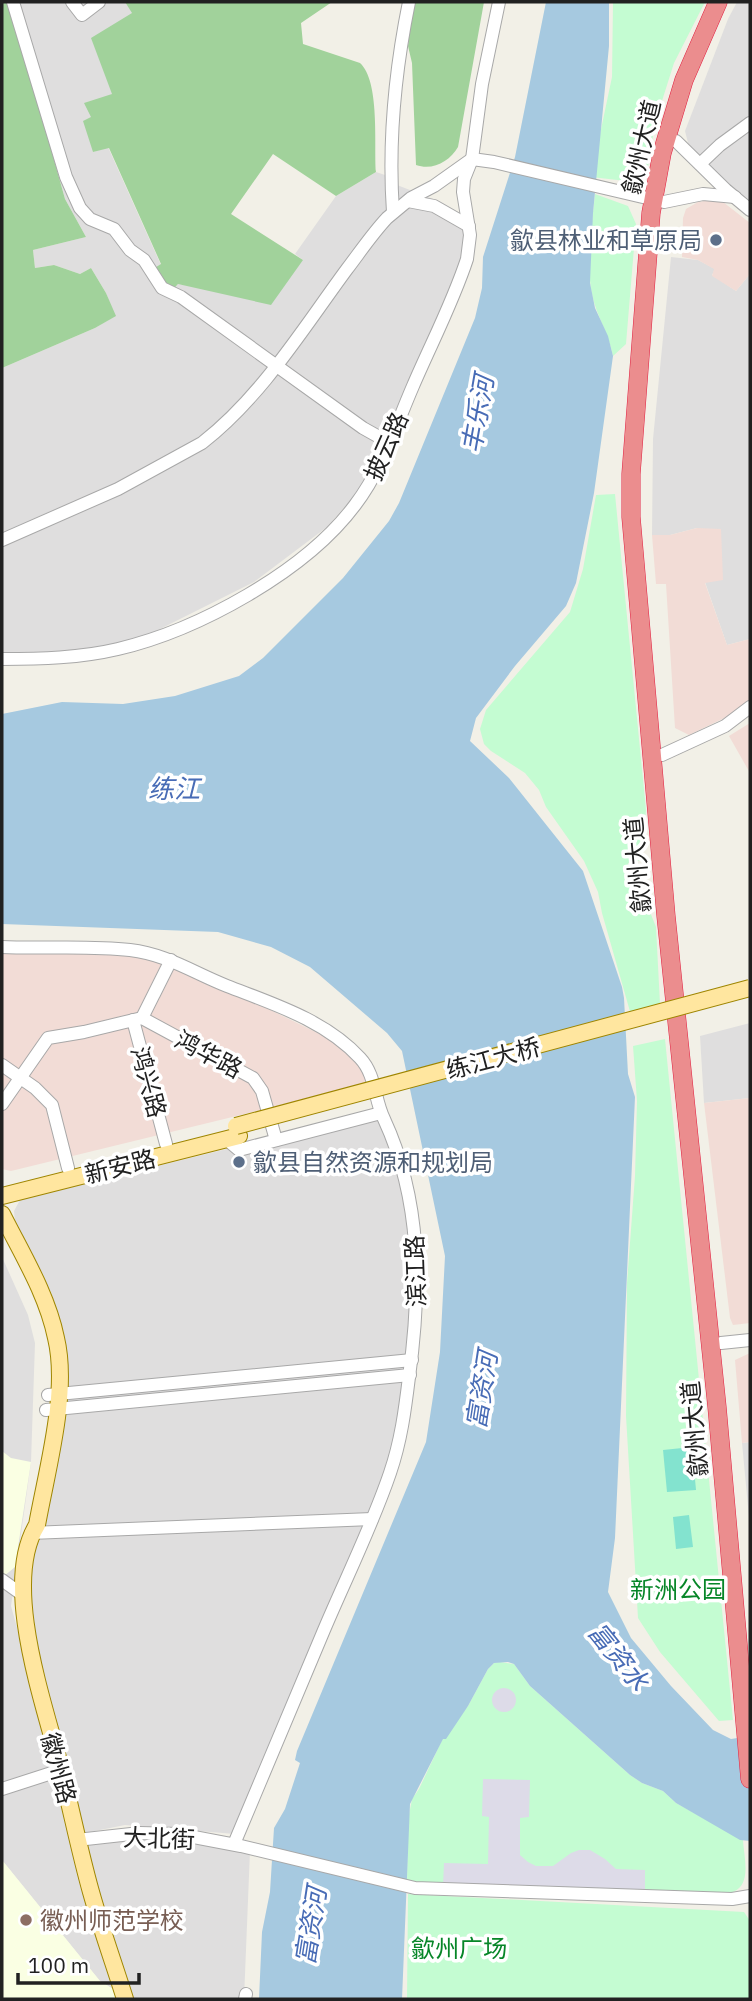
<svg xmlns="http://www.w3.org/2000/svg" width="752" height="2001" viewBox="0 0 752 2001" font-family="'IBM Plex Sans','Noto Sans SC',sans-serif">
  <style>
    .residential { fill: #dfdede }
    .commercial { fill: #f2dcd6 }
    .education { fill: #faffe3 }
    .forest { fill: #a1d29b }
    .park { fill: #c4fcd2 }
    .pitch { fill: #83e3cf }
    .plaza { fill: #dddbe8 }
    .water { fill: #a6c9e0 }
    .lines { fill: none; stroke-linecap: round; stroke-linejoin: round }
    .minor-casing { stroke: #a8a8a8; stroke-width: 14 }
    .major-casing { stroke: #9e8500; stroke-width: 18 }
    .highway-casing { stroke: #e22142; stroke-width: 19 }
    .minor { stroke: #fff; stroke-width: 12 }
    .major { stroke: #ffe69f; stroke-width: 16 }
    .highway { stroke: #eb8d8e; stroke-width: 18 }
    .major-bridge-casing { stroke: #9e8500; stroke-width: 18; stroke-linecap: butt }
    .major-bridge { stroke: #ffe69f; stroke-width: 16 }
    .service-dot { fill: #5c6f8a; stroke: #fff; stroke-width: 2.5 }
    .education-dot { fill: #8d6e63; stroke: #fff; stroke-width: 2.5 }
    .labels { text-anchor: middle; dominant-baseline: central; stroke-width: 7; stroke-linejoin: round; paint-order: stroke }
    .street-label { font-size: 24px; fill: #212121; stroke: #fff }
    .service-label { font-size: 24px; fill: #4e5e75; stroke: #fff; text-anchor: end }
    .park-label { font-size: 24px; fill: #078628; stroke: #fff }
    .education-label { font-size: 24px; fill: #785e54; stroke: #fff; text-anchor: start }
    .water-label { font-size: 26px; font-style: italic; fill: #486cb6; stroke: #fff }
  </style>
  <rect width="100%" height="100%" fill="#f2f0e7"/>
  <g class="residential">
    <path d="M10,2H125L132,12L112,94L91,117L93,152L108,147L161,265L154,269L169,295L178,284L193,286L303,260L295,254L336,196L376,172L385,175L397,185L441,202L460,213L465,240L462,259L381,450L358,492L327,527L254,582L146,636L120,645L43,656L2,653V368L95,328L115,316L106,293L91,268L80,274L54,265L35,268L33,250L86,237L65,199Z"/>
    <path d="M737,2H750V202L710,168L688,143L685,131L728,19Z"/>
    <path d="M671,257L698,260L715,269L712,275L736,291L750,274V639L727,645L705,582L697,528L670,535H652L653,439Z"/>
    <path d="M750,1023V1098L704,1103L700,1036Z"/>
    <path d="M377,1112L402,1185L412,1239L416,1293L397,1438L387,1474L235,1834L125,1825L80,1834L28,1630L30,1580L34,1547L40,1540L63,1429L64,1333L51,1292L15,1222L14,1211L20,1200Z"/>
    <path d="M2,1257L28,1315L35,1343L31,1462L11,1606L56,1769L2,1786Z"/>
    <path d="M750,1442V1516L749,1517L742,1443Z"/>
    <path d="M58,1776L118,1992L100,1981L2,1860V1792Z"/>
    <path d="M146,1838L250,1851L244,1999H131L84,1845Z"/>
  </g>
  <g class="commercial">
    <path d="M711,200L723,202L750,223V274L736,291L712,276L714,269L698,260L682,257L683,218L686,209L698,202Z"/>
    <path d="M697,528L721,529L723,580L705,583L727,645L750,639V699L741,710L689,735L675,728L666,584H656L652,535H670Z"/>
    <path d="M750,723V773L729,736Z"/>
    <path d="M2,948L99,951L174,963L330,1039L359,1059L367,1084L11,1171L2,1169Z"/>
    <path d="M750,1098V1323L733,1325L730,1318L704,1103Z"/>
    <path d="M750,1353V1442L742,1443L735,1360Z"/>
  </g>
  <g class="education">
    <path d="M2,1451L11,1458L31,1462L15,1567L3,1577Z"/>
    <path d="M2,1860L100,1981L118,1992L121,1999H2Z"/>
  </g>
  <g class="forest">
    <path d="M2,2H10L65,199L86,237L33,250L35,268L54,265L80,274L91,268L106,293L116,316L95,328L2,368Z"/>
    <path d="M125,2H332L301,23L303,44L360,63C380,81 374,145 376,172L336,196L273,154L231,214L303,260L271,305L178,284L168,295L153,269L161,264L109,148L93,152L83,121L91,117L84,103L112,94L91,38L132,13Z"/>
    <path d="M413,2H484L458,147C450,161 433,171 416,165L412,63L408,46Z"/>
  </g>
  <g class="park">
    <path d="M613,2H705L674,63L655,123L648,166L635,182L591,177L612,77Z"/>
    <path d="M595,194L628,206L636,224L626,344L613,356C609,334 596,315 592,294C586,267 592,222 595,194Z"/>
    <path d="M615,494L646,810L641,860L628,863L632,899L644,897L656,927L660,1004L631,1015L602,913L598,892L584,861L546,807L539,790L525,773L491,751L484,744L480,729L486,710L570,612L583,569L596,495Z"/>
    <path d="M665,1039L733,1720L719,1721L660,1652L638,1618L626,1416L627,1283L635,1176L637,1101L633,1046Z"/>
    <path d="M500,1662L514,1664L530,1686L630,1775L642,1783L663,1791L676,1803L743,1840C744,1858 752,1884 733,1892H645L416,1885L407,1881L408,1820L412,1799L419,1789L443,1738L468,1706L488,1669L494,1663Z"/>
    <path d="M408,1894L744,1912L750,1921V1999H407Z"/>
  </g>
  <g class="pitch">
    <path d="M692,1447L696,1490L667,1492L663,1450Z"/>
    <path d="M689,1515L693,1547L676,1549L673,1517Z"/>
  </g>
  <g class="plaza">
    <circle cx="504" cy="1700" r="12"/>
    <path d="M483,1779L530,1780L529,1817L520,1818V1855L528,1862L536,1866H553L571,1853L579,1850H590L605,1859L616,1869L645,1870V1892L443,1886L444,1863L488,1864L489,1817L482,1816Z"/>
  </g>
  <path class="water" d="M546,2H609V46L593,213L590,283L595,308L608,336L613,356L594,493L576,583L566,606L515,666L476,718L470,741L509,778L583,871L622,987L624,998L628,1074L635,1097L615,1538L608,1592L631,1638L671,1686L713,1730L731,1739L750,1736V1841L740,1840L676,1803L663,1791L642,1783L630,1775L530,1686L514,1664L508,1662L494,1663L488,1669L468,1706L446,1739H443L410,1804L402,1999H259L262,1932L270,1892L274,1828L285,1809L300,1763L295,1760L297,1751L426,1442L440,1352L445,1256L402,1051L387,1033L310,967L271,947L218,932L2,924V714L62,702L123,704L175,696L239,676L263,658L343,578L389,521L399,503L475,318L482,288L483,257L515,157Z"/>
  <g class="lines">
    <g class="minor-casing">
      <g id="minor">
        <path d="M13,2L66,177L80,208L90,219L114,229L130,250L144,260L162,288L181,297L363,428L388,442"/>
        <path d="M72,2L82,15L99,2"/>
        <path d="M676,141L726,190L750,210"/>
        <path d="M700,164L720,145L750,123"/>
        <path d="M408,201L434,206L469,226"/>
        <path d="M393,212C388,141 395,71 409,2"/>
        <path d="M2,540L118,489L202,443C262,396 302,330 347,269C360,252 372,234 387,218L411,198L434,186L472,159L494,162L664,202L703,194L735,197"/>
        <path d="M2,659C40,659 80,658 118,649C198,630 305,572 355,505C382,470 396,425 413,386C431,344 453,302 467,259L470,235L463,192L464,179L472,159L482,84L499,2"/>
        <path d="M662,755L725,726L750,707"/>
        <path d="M2,947C44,949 88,945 130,950C166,954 194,973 227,986C273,1004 325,1020 360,1058C376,1075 374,1099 384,1119C422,1201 421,1290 409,1377C405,1410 401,1441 390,1473C372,1526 346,1578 324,1630C294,1702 264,1773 234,1844"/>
        <path d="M142,1018L253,1078L262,1091L276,1140"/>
        <path d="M142,1018L171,960"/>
        <path d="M133,1020L166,1144"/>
        <path d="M2,1065L35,1088L52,1105L68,1168"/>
        <path d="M2,1104L48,1038L84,1032L142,1018"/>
        <path d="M226,1139L239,1150L381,1113"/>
        <path d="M721,1343L750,1340"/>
        <path d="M48,1395L412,1360"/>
        <path d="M46,1410L410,1375"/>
        <path d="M31,1533L372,1519"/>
        <path d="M2,1580L20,1593"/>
        <path d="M2,1789L61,1770"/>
        <path d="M77,1840L140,1833L178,1834L241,1846L415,1888L732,1899L750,1896"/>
        <path d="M245,1999L246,1994"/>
      </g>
    </g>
    <g class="major-casing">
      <g id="major">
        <path d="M2,1196L239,1136"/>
        <path d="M2,1214C22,1254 47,1294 56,1338C69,1392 47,1469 37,1525C0,1585 46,1708 62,1773C72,1813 80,1853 91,1892C101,1928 114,1964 125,1999"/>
      </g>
    </g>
    <g class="highway-casing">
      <path id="highway" d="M718,2L684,80L662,153L651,213L631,474V517L666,916L717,1407L750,1779"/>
    </g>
    <use href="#minor" class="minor"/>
    <use href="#major" class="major"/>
    <use href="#highway" class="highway"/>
    <g class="major-bridge-casing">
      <path id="major-bridge" d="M236,1126L750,988"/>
    </g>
    <use href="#major-bridge" class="major-bridge"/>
  </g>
  <g class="service-dot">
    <circle cx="716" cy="240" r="7"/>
    <circle cx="239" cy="1162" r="7"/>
  </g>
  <circle class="education-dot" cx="26" cy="1920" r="7"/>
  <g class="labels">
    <g class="street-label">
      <text transform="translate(641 147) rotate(-77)">歙州大道</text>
      <text transform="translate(386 446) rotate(-66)">披云路</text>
      <text transform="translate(637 865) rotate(-95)">歙州大道</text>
      <text transform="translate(209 1054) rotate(28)">鸿华路</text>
      <text transform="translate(493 1058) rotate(-15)">练江大桥</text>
      <text transform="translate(149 1082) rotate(75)">鸿兴路</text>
      <text transform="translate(120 1166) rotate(-14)">新安路</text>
      <text transform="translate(415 1271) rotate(-92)">滨江路</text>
      <text transform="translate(694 1429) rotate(-95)">歙州大道</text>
      <text transform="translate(59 1768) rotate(75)">徽州路</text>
      <text transform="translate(159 1838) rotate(2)">大北街</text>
    </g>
    <g class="service-label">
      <text x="702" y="240">歙县林业和草原局</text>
      <text x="253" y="1162" text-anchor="start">歙县自然资源和规划局</text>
    </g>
    <g class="park-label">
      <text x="678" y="1589">新洲公园</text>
      <text x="459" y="1948">歙州广场</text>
    </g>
    <g class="education-label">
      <text x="40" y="1920">徽州师范学校</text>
    </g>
    <g class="water-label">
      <text transform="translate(477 414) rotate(-80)">丰乐河</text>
      <text x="174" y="788">练江</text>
      <text transform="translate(481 1390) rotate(-81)">富资河</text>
      <text transform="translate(619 1656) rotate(51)">富资水</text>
      <text transform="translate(310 1926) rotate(-81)">富资河</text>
    </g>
  </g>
  <rect width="752" height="2001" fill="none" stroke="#212121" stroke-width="7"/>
  <path d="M18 1973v10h121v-10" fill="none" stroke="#212121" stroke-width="3.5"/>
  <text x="28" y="1973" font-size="21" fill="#212121" stroke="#ffffff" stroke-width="5" paint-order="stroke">100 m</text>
</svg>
